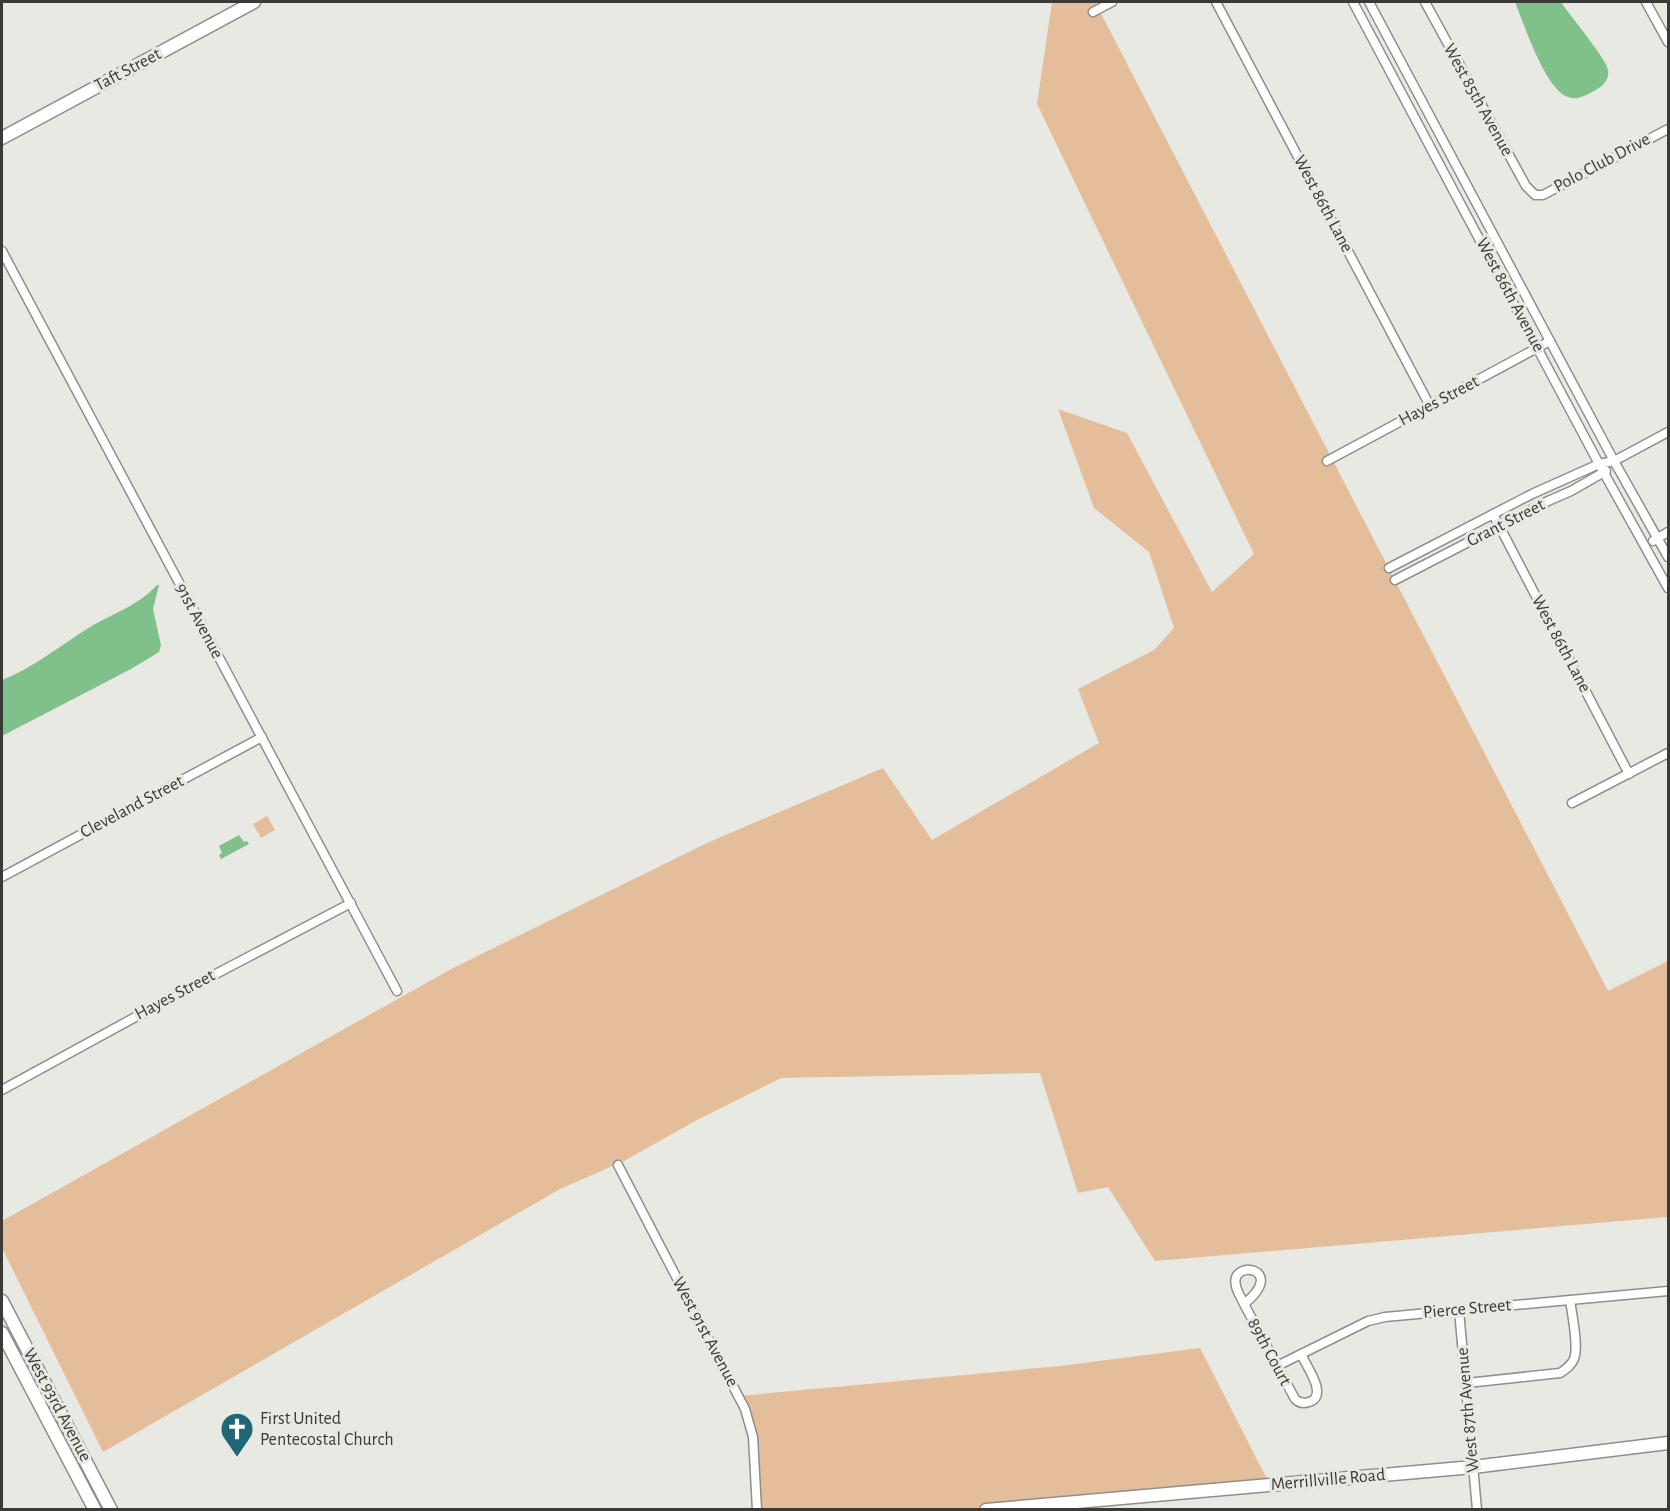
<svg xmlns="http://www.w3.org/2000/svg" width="1670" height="1511" viewBox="0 0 1670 1511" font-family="'Alegreya Sans',sans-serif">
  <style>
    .green { fill: #e4bd9a }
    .water { fill: #80c18b }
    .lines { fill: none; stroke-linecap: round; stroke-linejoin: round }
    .street-casing { stroke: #8f8e89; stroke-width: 11 }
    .secondary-casing { stroke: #8f8e89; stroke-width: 15 }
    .street { stroke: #fff; stroke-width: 8 }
    .secondary { stroke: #fff; stroke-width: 12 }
    .labels { text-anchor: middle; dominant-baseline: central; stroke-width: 6; stroke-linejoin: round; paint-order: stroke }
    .street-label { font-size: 18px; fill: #3a3a37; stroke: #e9e9e3 }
    .poi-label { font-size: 18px; fill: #3a3a37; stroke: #e9e9e3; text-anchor: start }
  </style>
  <rect width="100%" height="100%" fill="#e9e9e3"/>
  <g class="green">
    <path d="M1052,2H1095L1608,991L1668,961V1217L1155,1261L1108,1187L1078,1193L1040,1073L781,1078L697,1120L624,1161L560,1189L103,1452L2,1248V1221L453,968L709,842L883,768L932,840L1099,743L1078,689L1154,650L1174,628L1149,552L1094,508L1058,409L1127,433L1212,592L1254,554L1037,104Z"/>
    <path d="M267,816L275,830L261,838L253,824Z"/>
    <path d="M1200,1348L1270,1485L971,1509H757L753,1438L739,1396L1060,1366Z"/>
  </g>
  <g class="water">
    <path d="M1515,2H1561C1570,16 1606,58 1608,70C1610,80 1602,87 1594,91C1586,95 1577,101 1568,97C1545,89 1524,24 1515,2Z"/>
    <path d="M157,585H159L153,609L161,645L159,652L131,669L2,736V680C33,668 61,645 90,627C112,614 139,605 157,585Z"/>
    <path d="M239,835L244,842L247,841L249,844L221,859L219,855L222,853L219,846Z"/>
  </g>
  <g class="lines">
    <g class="street-casing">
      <g id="street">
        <path d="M1216,2L1430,406"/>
        <path d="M1353,2L1599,464L1668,588"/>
        <path d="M1369,2L1614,461L1668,557"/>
        <path d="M1425,2L1526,186L1535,195H1543L1668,129"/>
        <path d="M1646,2L1668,42"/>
        <path d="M1093,12L1112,2"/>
        <path d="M2,251L397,991"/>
        <path d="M1327,461L1550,341"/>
        <path d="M1493,514L1629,774"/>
        <path d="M1653,541L1668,532"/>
        <path d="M1389,568L1532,494L1599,464L1614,461L1668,432"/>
        <path d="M1395,580L1548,501L1571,491L1606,471"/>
        <path d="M1572,803L1668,753"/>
        <path d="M2,877L262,737"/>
        <path d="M2,1090L172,997L351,903"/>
        <path d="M618,1165L745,1409L753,1437L757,1510"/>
        <path d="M1244,1304C1242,1299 1237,1292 1236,1286C1229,1258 1289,1268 1244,1304L1295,1399C1299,1403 1303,1404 1309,1402C1329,1396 1306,1366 1301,1354"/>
        <path d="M1459,1310L1477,1510"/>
        <path d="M1277,1366L1368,1321L1385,1317L1668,1291"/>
        <path d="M1467,1383L1560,1373C1566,1369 1571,1366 1574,1359C1579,1346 1572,1315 1570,1300"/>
      </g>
    </g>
    <g class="secondary-casing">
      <g id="secondary">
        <path d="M2,138L254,2"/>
        <path d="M2,1301L111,1510"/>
        <path d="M2,1333L95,1510"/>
        <path d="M986,1510L1473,1467L1668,1443"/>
      </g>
    </g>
    <use href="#street" class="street"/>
    <use href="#secondary" class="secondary"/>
  </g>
  <defs>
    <g id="church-pin" transform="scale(1.725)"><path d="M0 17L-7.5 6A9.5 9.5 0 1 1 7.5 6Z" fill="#206776" stroke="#e9e9e3"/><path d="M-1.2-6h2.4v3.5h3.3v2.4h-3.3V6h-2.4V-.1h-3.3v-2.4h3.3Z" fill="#fff"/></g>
  </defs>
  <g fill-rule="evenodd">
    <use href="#church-pin" x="237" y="1429"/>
  </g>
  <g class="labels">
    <g class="street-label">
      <text transform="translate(128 70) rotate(-28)">Taft Street</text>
      <text transform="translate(1478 100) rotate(61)">West 85th Avenue</text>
      <text transform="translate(1602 163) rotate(-28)">Polo Club Drive</text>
      <text transform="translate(1323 204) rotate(62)">West 86th Lane</text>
      <text transform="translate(1510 295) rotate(62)">West 86th Avenue</text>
      <text transform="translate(1439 401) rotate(-28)">Hayes Street</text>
      <text transform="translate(1506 523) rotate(-27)">Grant Street</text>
      <text transform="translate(199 621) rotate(62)">91st Avenue</text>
      <text transform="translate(1561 644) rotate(62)">West 86th Lane</text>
      <text transform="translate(132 807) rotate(-28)">Cleveland Street</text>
      <text transform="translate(175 995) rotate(-28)">Hayes Street</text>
      <text transform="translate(1467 1309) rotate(-5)">Pierce Street</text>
      <text transform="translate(705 1332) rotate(62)">West 91st Avenue</text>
      <text transform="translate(1269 1352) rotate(62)">89th Court</text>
      <text transform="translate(57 1405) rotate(62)">West 93rd Avenue</text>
      <text transform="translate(1468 1410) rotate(-95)">West 87th Avenue</text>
      <text transform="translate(1328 1480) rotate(-5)">Merrillville Road</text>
    </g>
    <g class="poi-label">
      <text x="260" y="1419">First United<tspan x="260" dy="21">Pentecostal Church</tspan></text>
    </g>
  </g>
  <rect width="1670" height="1511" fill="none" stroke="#3a3a37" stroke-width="6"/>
</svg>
